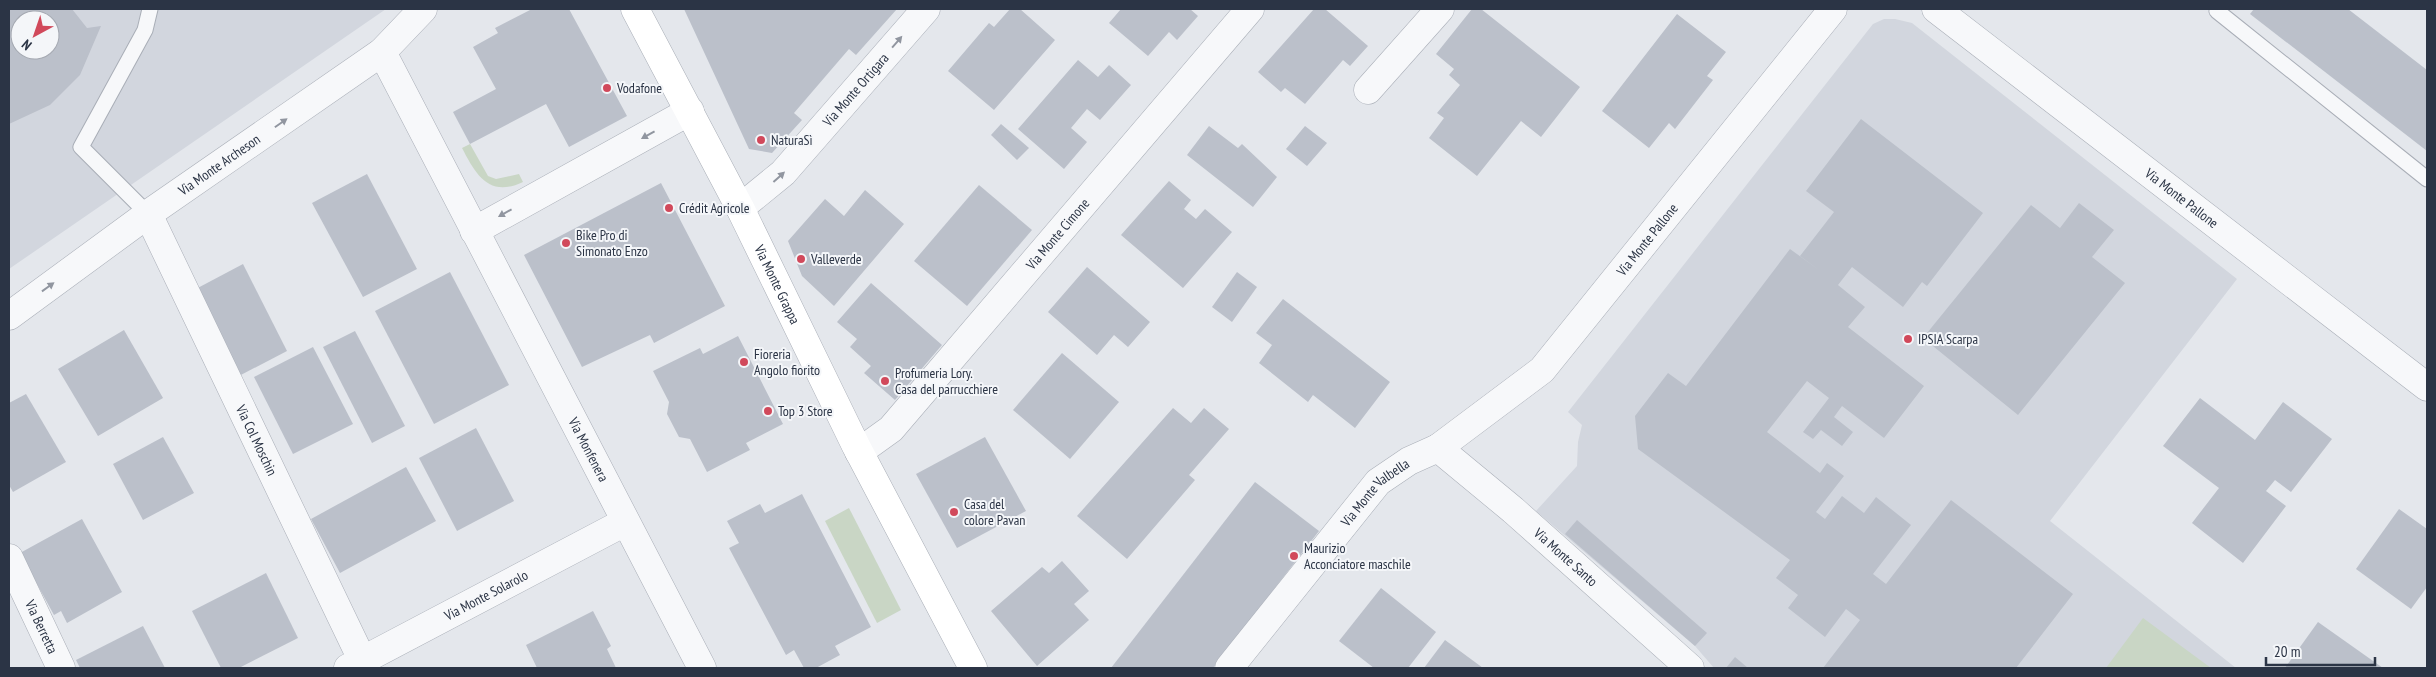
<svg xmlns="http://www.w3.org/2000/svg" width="2436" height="677" viewBox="0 0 2436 677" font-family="'PT Sans Narrow',sans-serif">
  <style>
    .built { fill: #d2d6de; fill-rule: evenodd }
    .green { fill: #c9d6c5 }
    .building { fill: #bbc0ca; fill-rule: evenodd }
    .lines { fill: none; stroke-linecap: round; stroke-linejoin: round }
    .lane-casing { stroke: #a9aeb7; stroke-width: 17 }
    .street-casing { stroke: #a9aeb7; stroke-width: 29 }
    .secondary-casing { stroke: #a9aeb7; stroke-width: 29 }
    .lane { stroke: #f7f8fa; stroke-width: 15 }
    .street { stroke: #f7f8fa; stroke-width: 28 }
    .secondary { stroke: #fff; stroke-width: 28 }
    .oneway { fill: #9196a0 }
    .poi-dot { fill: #d1495b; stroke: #f4f6f9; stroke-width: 2 }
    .labels { text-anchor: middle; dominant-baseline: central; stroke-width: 4; stroke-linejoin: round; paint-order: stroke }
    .poi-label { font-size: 14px; fill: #2b3445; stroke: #f4f6f9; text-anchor: start }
    .street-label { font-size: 14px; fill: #2b3445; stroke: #f4f6f9 }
  </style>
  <rect width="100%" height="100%" fill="#e4e7ec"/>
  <g class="built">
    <path d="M9,9H386L9,269ZM20,20H50V50H20Z"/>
    <path d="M1884,19H1895L1912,23L2237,279L2050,521L2236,668H1714L1695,646L1536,511L1577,466L1578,442L1582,425L1568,412L1873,24Z"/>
  </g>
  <g class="green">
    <path d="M470,144L488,176L496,179L519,174L523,182C489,198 476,175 462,148Z"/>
    <path d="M849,508L901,610L877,623L825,521Z"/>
    <path d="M2143,618L2211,668H2106Z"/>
  </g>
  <g class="building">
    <path d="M9,9H72L87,28L101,26L80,75L50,105L9,124ZM20,20H50V50H20Z"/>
    <path d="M532,9H569L627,116L569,147L546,104L470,144L453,112L496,89L473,47L498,33L495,28Z"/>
    <path d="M684,9H897L856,55L849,49L794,113L802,120L772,153L749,149Z"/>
    <path d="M1010,9H1020L1055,40L994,110L948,71L989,23L994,27Z"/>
    <path d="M1121,9H1190L1198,16L1177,40L1169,32L1148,56L1109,23Z"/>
    <path d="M1314,9H1325L1368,46L1350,66L1343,60L1305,104L1285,88L1281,92L1258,72Z"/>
    <path d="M1472,9H1481L1580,87L1541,137L1521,121L1477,176L1429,138L1444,118L1437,113L1460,85L1449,75L1454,69L1436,54Z"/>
    <path d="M2254,9H2348L2427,70V151L2250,14Z"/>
    <path d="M1677,14L1726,52L1707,76L1713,80L1675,129L1669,123L1649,148L1602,111Z"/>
    <path d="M1078,60L1098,77L1109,65L1131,85L1100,120L1087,109L1071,128L1087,142L1064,169L1018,129Z"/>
    <path d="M1861,119L1983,213L1927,286L1922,282L1903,307L1852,267L1838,285L1865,307L1848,327L1924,386L1884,438L1842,406L1834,417L1853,432L1842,446L1821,430L1813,439L1803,432L1829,398L1807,381L1767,432L1820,473L1827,463L1844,476L1816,512L1825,519L1842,496L1864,513L1876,497L1911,525L1873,574L1886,584L1951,500L2073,594L2016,668H1823L1860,620L1846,609L1825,637L1788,608L1798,595L1776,578L1790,560L1638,449L1635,416L1668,373L1686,386L1790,249L1819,270L1800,256L1834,212L1806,191Z"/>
    <path d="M1001,124L1029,148L1017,160L991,135Z"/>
    <path d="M1209,126L1238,148L1242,144L1277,177L1253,207L1187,155Z"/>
    <path d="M1305,126L1327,143L1307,166L1286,149Z"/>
    <path d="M367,174L417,269L363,297L312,203Z"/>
    <path d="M1169,181L1191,200L1184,209L1196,219L1205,209L1232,232L1183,288L1121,235Z"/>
    <path d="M661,183L725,306L654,343L650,335L582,367L524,255Z"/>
    <path d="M979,185L1032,230L967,306L914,261Z"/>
    <path d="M865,190L904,224L834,306L802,276L788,241L825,199L844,216Z"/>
    <path d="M2079,203L2114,230L2092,257L2125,283L2018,415L1923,338L2031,205L2060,228Z"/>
    <path d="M243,264L287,351L237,377L192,291Z"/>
    <path d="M1087,267L1150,322L1128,347L1114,335L1097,355L1048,312Z"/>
    <path d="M450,272L509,385L434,424L375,311Z"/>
    <path d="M1237,272L1257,287L1232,322L1212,307Z"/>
    <path d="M871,283L942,345L895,400L864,373L871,366L850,347L857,339L837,322Z"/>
    <path d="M1283,299L1390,382L1355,428L1313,395L1308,402L1259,363L1272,345L1256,333Z"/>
    <path d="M124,330L163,398L98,436L58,369Z"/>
    <path d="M355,331L405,426L372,443L323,347Z"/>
    <path d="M738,336L783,424L746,443L750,450L707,472L690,439L679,437L667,414L669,402L653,371L700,348L703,354Z"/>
    <path d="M313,347L353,424L293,454L254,377Z"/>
    <path d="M1062,353L1119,402L1070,459L1013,410Z"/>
    <path d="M26,394L66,462L13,492L9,485V403Z"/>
    <path d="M2200,398L2255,440L2283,402L2332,439L2291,492L2275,480L2266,491L2286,506L2243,563L2192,523L2219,488L2163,446Z"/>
    <path d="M1173,408L1191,423L1204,408L1229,429L1189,475L1195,480L1127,559L1077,516Z"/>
    <path d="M476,428L514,501L457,531L419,458Z"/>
    <path d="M163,437L194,493L143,520L113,464Z"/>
    <path d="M985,437L1026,511L957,548L916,474Z"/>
    <path d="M406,467L436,521L340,573L311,519Z"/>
    <path d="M1255,482L1319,531L1213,668H1111Z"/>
    <path d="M802,494L871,627L835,646L840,655L816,668H804L794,650L786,655L729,548L739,543L727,521L760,504L765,513Z"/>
    <path d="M2399,509L2427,529V587L2411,609L2356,569Z"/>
    <path d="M82,519L122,592L67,623L61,611L54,615L20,553Z"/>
    <path d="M1577,520L1707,633L1695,646L1565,534Z"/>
    <path d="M1062,561L1089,591L1074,604L1089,620L1037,666L991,611L1042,567L1049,573Z"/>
    <path d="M266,573L298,638L239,668H221L192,611Z"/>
    <path d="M1381,588L1436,632L1408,668H1374L1339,641Z"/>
    <path d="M593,611L611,646L607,649L616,668H537L526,645Z"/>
    <path d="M2318,622L2383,668H2285Z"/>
    <path d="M143,626L165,668H80L76,660Z"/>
    <path d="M1445,640L1483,668H1424Z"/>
    <path d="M1735,657L1748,668H1726Z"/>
  </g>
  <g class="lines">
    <g class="lane-casing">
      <g id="lane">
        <path d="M2218,9L2217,11L2427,179"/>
        <path d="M148,214L81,147L145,30L150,9"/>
      </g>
    </g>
    <g class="street-casing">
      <g id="street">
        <path id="s1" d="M1936,9L2427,387"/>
        <path id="s2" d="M382,52L702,668"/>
        <path d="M1368,90L1440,9"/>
        <path id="s3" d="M740,208L783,173L926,9"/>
        <path id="s4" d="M148,214L366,668"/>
        <path d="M474,231L690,111"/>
        <path id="s5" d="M9,316L148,214L382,52L423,9"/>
        <path id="s6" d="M1438,448L1513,510L1690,668"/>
        <path id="s7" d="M859,452L891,429L1250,9"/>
        <path id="s8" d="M9,558L61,668"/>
        <path id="s9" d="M348,668L625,522"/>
        <path id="s10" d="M1229,668L1378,482L1409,461L1438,448L1542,370L1833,9"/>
      </g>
    </g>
    <g class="secondary-casing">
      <g id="secondary">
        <path id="s11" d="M635,9L740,208L856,446L973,668"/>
      </g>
    </g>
    <use href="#lane" class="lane"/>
    <use href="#street" class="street"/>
    <use href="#secondary" class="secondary"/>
  </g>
  <defs><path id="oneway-solid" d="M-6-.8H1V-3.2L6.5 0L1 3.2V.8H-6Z" transform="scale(1.25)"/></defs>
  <g class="oneway">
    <use href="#oneway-solid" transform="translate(897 42) rotate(-49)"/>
    <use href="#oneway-solid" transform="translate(281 123) rotate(-35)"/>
    <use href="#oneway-solid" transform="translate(648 135) rotate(151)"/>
    <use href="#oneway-solid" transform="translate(779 177) rotate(-42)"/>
    <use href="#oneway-solid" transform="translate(505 213) rotate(151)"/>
    <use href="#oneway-solid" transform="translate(48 287) rotate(-36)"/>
  </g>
  <g class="poi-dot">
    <circle cx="607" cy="88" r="5"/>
    <circle cx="761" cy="140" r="5"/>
    <circle cx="669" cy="208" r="5"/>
    <circle cx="566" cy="243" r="5"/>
    <circle cx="801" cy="259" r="5"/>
    <circle cx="1908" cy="339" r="5"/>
    <circle cx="744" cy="362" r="5"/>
    <circle cx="885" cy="381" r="5"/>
    <circle cx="768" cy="411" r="5"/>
    <circle cx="954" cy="512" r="5"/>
    <circle cx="1294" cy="556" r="5"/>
  </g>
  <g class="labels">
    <g class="poi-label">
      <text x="617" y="88">Vodafone</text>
      <text x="771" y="140">NaturaSì</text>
      <text x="679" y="208">Crédit Agricole</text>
      <text x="576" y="235">Bike Pro di<tspan x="576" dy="16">Simonato Enzo</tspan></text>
      <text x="811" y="259">Valleverde</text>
      <text x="1918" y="339">IPSIA Scarpa</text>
      <text x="754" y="354">Fioreria<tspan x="754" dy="16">Angolo fiorito</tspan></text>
      <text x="895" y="373">Profumeria Lory.<tspan x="895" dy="16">Casa del parrucchiere</tspan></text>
      <text x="778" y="411">Top 3 Store</text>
      <text x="964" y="504">Casa del<tspan x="964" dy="16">colore Pavan</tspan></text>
      <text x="1304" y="548">Maurizio<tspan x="1304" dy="16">Acconciatore maschile</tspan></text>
    </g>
    <g class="street-label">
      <text stroke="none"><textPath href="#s3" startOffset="166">Via Monte Ortigara</textPath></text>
      <text stroke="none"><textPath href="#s5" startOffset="259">Via Monte Archeson</textPath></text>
      <text stroke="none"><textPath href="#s1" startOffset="310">Via Monte Pallone</textPath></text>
      <text stroke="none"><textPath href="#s7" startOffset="296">Via Monte Cimone</textPath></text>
      <text stroke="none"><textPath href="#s10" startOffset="605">Via Monte Pallone</textPath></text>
      <text stroke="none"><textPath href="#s11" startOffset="310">Via Monte Grappa</textPath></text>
      <text stroke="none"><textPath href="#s4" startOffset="251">Via Col Moschin</textPath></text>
      <text stroke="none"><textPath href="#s2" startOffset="448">Via Monfenera</textPath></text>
      <text stroke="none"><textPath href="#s10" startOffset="229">Via Monte Valbella</textPath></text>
      <text stroke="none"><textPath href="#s6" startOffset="168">Via Monte Santo</textPath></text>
      <text stroke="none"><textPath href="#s9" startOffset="156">Via Monte Solarolo</textPath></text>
      <text stroke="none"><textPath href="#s8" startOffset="76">Via Berretta</textPath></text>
    </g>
  </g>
  <rect width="2436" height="677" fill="none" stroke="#2b3445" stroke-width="20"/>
  <g transform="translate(35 35) rotate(220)"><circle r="24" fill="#f4f6f9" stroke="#a4a8b1"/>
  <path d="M0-4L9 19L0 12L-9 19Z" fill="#d1495b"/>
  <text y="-8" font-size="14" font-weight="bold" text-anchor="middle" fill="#2b3445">N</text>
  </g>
  <path d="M2266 657v8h109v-8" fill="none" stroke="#2b3445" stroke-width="2.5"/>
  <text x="2274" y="657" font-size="15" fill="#2b3445" stroke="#f4f6f9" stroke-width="4" paint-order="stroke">20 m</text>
</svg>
